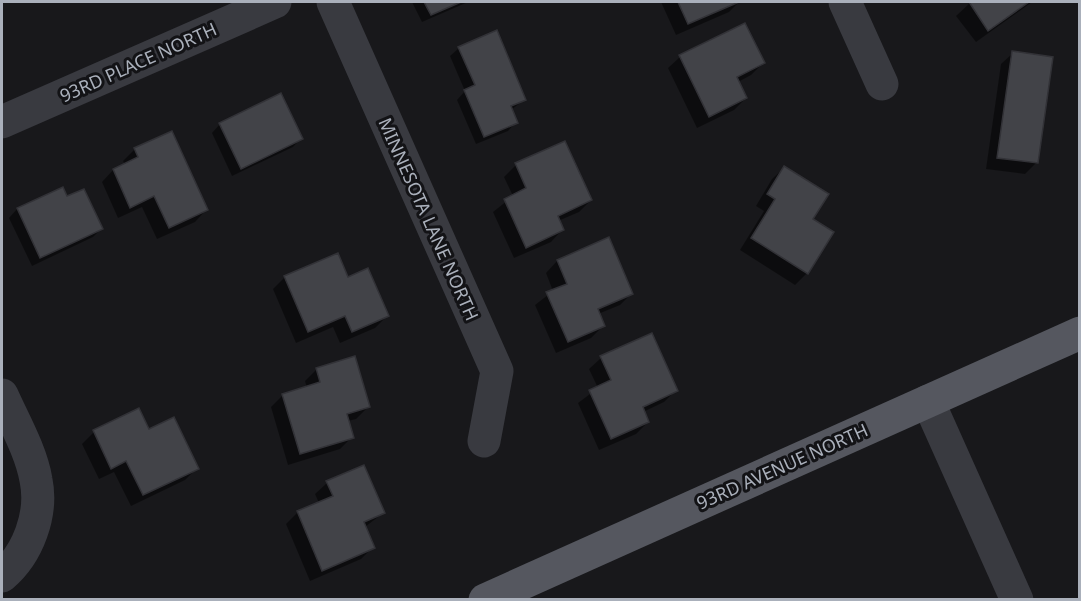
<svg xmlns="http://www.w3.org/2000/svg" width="1081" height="601" viewBox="0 0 1081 601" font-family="'Noto Sans',sans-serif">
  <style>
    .shadow { fill: #0007 }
    .building { fill: #424348; stroke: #323237; stroke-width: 1.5 }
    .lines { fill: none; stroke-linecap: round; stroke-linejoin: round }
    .minor { stroke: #393a40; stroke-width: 33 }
    .major { stroke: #55575f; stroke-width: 33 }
    .labels { text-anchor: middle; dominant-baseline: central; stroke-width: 6; stroke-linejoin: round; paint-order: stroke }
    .street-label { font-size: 18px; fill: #aab0bb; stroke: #131316 }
  </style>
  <rect width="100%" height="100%" fill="#18181b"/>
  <g class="shadow">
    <path d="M412,2H468L422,22Z"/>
    <path d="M661,2H739L729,12L676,35Z"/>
    <path d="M971,2H1032L976,42L956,16Z"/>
    <path d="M459,48L525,99L511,110L516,122L508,131L476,144L457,100L465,91L450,56Z"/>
    <path d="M1013,53L1037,162L1025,174L986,169L1001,64Z"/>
    <path d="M680,57L763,63L751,75L738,82L746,98L734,110L697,128L668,68Z"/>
    <path d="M220,124L301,138L293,147L232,176L212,133Z"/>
    <path d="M135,149L206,210L195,222L157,239L142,207L118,218L102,182L113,170L125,164L123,161Z"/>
    <path d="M516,165L591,200L579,212L558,221L562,230L551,242L514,258L493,212L513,196L504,177Z"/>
    <path d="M784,168L811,220L807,273L795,285L740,250L764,211L756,206L772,179Z"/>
    <path d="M62,189L66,198L101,229L93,237L32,266L9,218L17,209Z"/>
    <path d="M557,261L632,293L620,305L598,314L603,326L591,338L556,353L535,305L553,291L546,273Z"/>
    <path d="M285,277L348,279L387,316L375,328L340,343L333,327L296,343L273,289Z"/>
    <path d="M601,358L676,390L664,402L643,412L648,422L636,434L599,450L578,403L598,388L589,369Z"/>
    <path d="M317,369L368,407L356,419L348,421L352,437L340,449L288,465L271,407L283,395L307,388L305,381Z"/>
    <path d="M138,410L148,431L197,468L185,480L131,506L114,472L99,479L82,444L94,432Z"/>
    <path d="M327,483L383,513L365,527L373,547L361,559L310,581L286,524L298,512L319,503L315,494Z"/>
  </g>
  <g class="building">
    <path d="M424,2H461L431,15Z"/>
    <path d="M678,2H739L688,24Z"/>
    <path d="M969,2H1029L988,31Z"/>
    <path d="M745,23L765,63L737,77L747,98L709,117L679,55Z"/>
    <path d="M497,30L526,100L511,106L518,123L484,137L464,90L475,85L458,47Z"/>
    <path d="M1012,51L1053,57L1038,163L997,158Z"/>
    <path d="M281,93L303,139L241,169L219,123Z"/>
    <path d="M172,131L208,210L169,228L154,196L130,208L113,169L138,157L134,148Z"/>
    <path d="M565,141L592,200L558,216L564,230L526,248L504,199L526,188L515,163Z"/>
    <path d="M784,166L829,194L813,219L834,232L808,274L751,238L775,199L767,194Z"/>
    <path d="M63,187L67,196L84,189L103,229L40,258L17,208Z"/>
    <path d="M609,237L633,294L598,309L605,326L568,342L546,292L567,284L557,260Z"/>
    <path d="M338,253L348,277L368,268L389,316L352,332L345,316L308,332L284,276Z"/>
    <path d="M652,333L678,391L643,407L649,422L611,439L589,390L611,380L600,356Z"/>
    <path d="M355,356L370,407L347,414L354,438L300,454L282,394L320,382L316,368Z"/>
    <path d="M139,408L149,429L174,417L199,469L143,495L126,461L111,469L93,430Z"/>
    <path d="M364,465L385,513L364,522L375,548L322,571L297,511L333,496L326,481Z"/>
  </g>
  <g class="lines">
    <g class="minor">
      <path d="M333,2L497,371L484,441"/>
      <path d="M845,2L882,84"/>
      <path d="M2,122L275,2"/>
      <path d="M2,395C14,422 31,451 36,480C43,514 28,554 2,576"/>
      <path d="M928,401L1017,600"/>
    </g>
    <path class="major" d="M485,600L1080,333"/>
  </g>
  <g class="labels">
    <g class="street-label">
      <text transform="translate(138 62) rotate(-24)">93RD PLACE NORTH</text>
      <text transform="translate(429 219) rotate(66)">MINNESOTA LANE NORTH</text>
      <text transform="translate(782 466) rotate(-24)">93RD AVENUE NORTH</text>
    </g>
  </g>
  <rect width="1081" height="601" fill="none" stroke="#aab0bb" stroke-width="6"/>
</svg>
